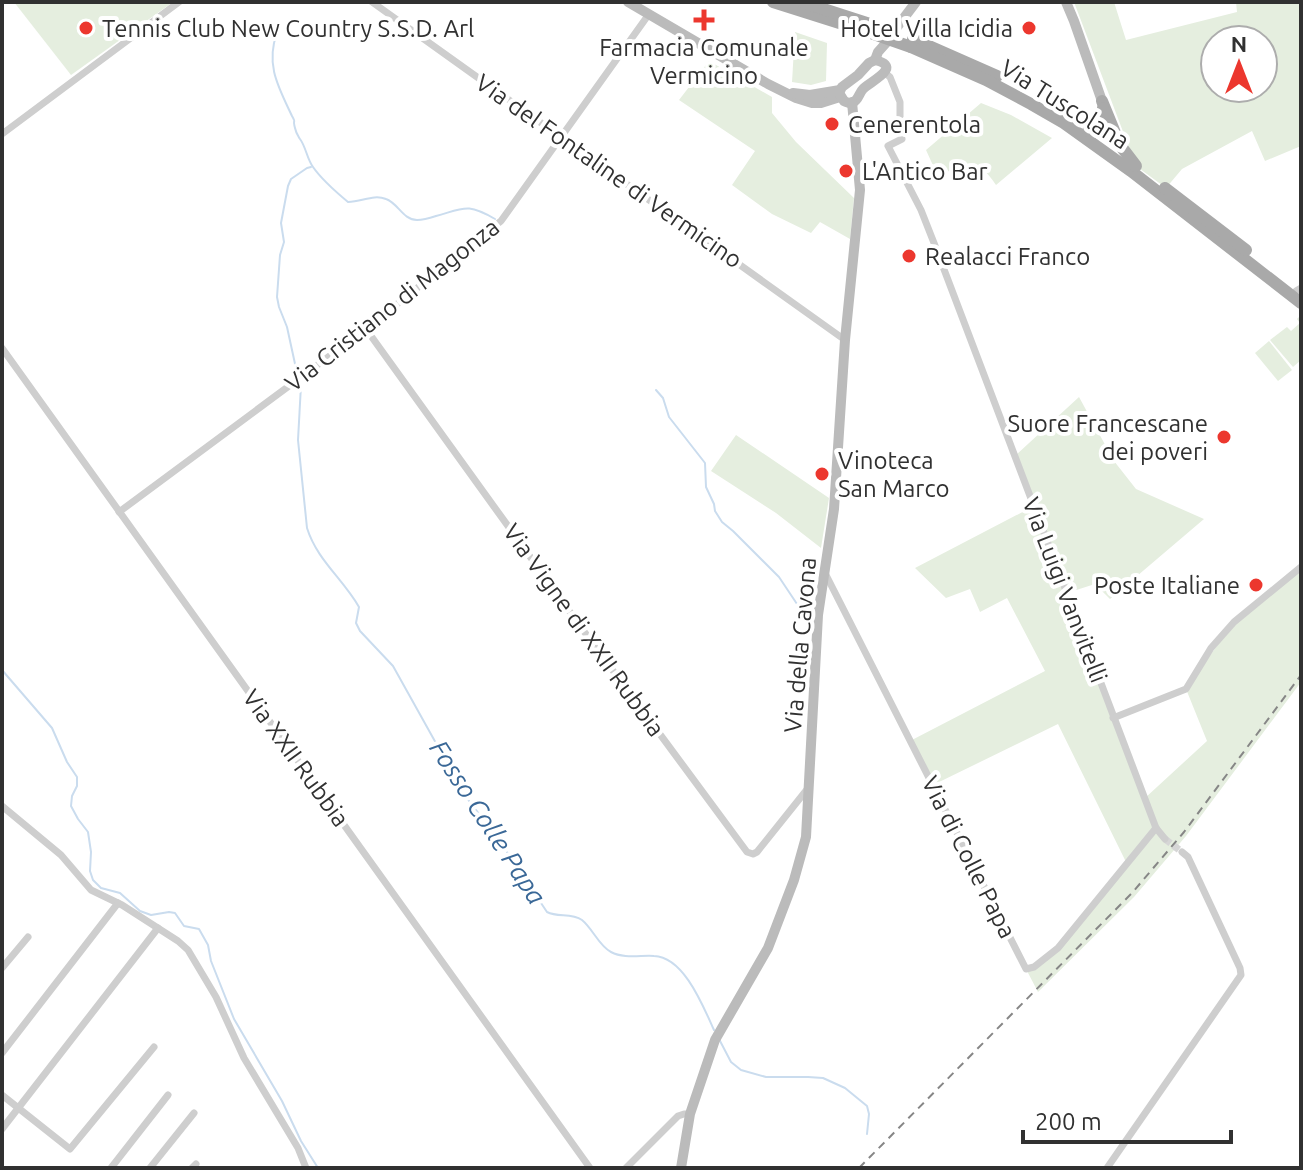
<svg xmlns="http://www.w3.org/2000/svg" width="1303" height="1170" viewBox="0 0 1303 1170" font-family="Ubuntu,sans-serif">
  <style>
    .green { fill: #e5eedf; fill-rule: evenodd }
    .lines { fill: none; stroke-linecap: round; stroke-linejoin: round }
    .stream { stroke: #cadcee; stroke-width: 2 }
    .minor-tunnel { stroke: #d6d6d6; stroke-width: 7; stroke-dasharray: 7 3.5; stroke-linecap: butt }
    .minor { stroke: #cecece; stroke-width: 7 }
    .secondary { stroke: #bbb; stroke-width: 10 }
    .primary { stroke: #a9a9a9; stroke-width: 12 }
    .rail { stroke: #868686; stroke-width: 2; stroke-dasharray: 8 6; stroke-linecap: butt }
    .primary-bridge { stroke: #a9a9a9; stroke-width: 12 }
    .poi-dot { fill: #ec372e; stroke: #fff; stroke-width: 3 }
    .labels { text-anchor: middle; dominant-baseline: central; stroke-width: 8; stroke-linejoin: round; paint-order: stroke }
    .poi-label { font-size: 24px; fill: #313131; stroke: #fff; text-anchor: start }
    .street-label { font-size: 24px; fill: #313131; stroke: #fff }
    .water-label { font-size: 26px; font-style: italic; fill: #3a6897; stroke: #fff }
  </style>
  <rect width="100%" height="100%" fill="#fff"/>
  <g class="green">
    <path d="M14,2H173L71,75Z"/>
    <path d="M1074,2H1114L1126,40L1237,12L1236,2H1301V146L1265,161L1252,131L1182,169L1166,188L1136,166ZM1215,40H1263V88H1215Z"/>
    <path d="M795,32L827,43L826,81L811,85L792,82Z"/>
    <path d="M709,61L772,97V113L796,142L854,198L850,239L820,222L811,233L772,214L732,185L755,151L679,100Z"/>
    <path d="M981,103L1011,115L1052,138L996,185C974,152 971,174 943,171L937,183L936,172L926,150Z"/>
    <path d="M1301,315V360L1293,367L1270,340L1287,327L1291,331L1300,323L1297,319Z"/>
    <path d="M1269,341L1292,370L1278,381L1255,353Z"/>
    <path d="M1079,397L1114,461L1136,489L1204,519L1110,599L1095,584L1067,593L1145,798L1207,741L1186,689L1234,622L1301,567V682L1186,836L1134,897L1038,992L1026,969L1059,948L1127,864L1058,724L933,785L910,741L1045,671L1007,598L980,612L970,589L946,598L915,568L1034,506L1015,456Z"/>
    <path d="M736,435L829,498L821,548L776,513L711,471Z"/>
  </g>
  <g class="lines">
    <g class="stream">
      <path d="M277,33C265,65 279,88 292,116C297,125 292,117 295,128C296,133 297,134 300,139C306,147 307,159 313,167C322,180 336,192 348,202C362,202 373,194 386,199C398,203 403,220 417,220C423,220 430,218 436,216C465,208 467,203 495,219"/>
      <path d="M297,373L287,327L279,307L277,297L280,255L284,242L281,223L288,186L291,179L307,168L311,167"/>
      <path d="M301,385L298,440L307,528C317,560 343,579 359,607L356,623L360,631L393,666L466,797L497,837L547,912C558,918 571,912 582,920C593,929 599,946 611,952C624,959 641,955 654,956C684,957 703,1006 714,1030"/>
      <path d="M656,390L663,398L669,417L705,463L706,487L714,504L715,511L722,522L733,531L779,577L799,607L808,627"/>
      <path d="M2,670L52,728L67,762L77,777V786L72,796L71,806L78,819L88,832L91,852L90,871L93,880L101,888L120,893L140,911L151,915L169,912L175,913L184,926L199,929L208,945L211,961L234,1019L282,1101L301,1141L318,1168"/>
      <path d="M719,1039L731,1062L741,1070L766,1077H808L823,1078L845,1088L867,1106L869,1114L867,1134"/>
    </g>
    <path class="minor-tunnel" d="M1165,839L1182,852"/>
    <g class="minor">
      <path d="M372,2L845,340"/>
      <path d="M885,73L890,77L900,102V132L902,139L888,146L921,210L934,243L1156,828L1165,839"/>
      <path d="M2,134L179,2"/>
      <path d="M1296,291L1301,288"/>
      <path d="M366,329L580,626L747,852L753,854L757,852L809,787"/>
      <path d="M2,348L590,1168"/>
      <path d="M119,512L366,329L501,221L649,14"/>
      <path d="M825,573L1026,969L1034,967L1058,948L1156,828"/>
      <path d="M1113,718L1186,689L1211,648L1234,622L1301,567"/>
      <path d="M2,806L61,855L91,890L122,905L178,941L188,950L216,997L244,1058L298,1148L306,1168"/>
      <path d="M2,968L28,937"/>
      <path d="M2,1053L118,903"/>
      <path d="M2,1095L70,1149L154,1047"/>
      <path d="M2,1129L158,928"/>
      <path d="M111,1168L168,1095"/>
      <path d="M150,1168L194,1113"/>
      <path d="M192,1168L196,1164"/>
      <path d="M626,1168L678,1116L684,1114H690"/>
      <path d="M1107,1168L1241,975L1240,968L1188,857L1182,852"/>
    </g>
    <g class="secondary">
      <path d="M628,2L768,84L796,98L812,103H821L840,97"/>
      <path d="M1066,2L1074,21L1102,101"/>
      <path d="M897,27L916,2"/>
      <path d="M875,60C904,67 869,82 863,89C860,92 859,97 856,100C851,105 849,103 844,101L839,93L842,87L858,75L869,63Z"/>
      <path d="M875,60L878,52L886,43"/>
      <path d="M793,93L810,95L840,90"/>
      <path d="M681,1168L690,1114L715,1040L768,948L794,880L806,837L818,615L834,509L845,340L860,190L852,102"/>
    </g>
    <g class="primary">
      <path d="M773,2L871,33"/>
      <path d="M802,2L873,25"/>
      <path d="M913,39L997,76"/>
      <path d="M911,47L986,80L1031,104L1064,123L1131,171L1301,303"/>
      <path d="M1102,101L1120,145L1136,166"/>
      <path d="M1088,131L1098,128L1103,123V108"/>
      <path d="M1165,188L1246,250"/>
    </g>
    <path class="rail" d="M859,1168L1132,893L1184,832L1301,675"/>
    <path class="primary-bridge" d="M871,33L911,47"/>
  </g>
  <g class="poi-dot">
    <path d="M700 8h8v8h8v8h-8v8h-8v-8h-8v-8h8z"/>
    <circle cx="86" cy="28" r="8"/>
    <circle cx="1029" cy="28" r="8"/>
    <circle cx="832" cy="124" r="8"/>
    <circle cx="846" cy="171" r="8"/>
    <circle cx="909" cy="256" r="8"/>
    <circle cx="1224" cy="437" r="8"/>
    <circle cx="822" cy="474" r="8"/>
    <circle cx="1256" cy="585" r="8"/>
  </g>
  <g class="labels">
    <g class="poi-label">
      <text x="102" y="28">Tennis Club New Country S.S.D. Arl</text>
      <text x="1013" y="28" text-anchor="end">Hotel Villa Icidia</text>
      <text x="704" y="47" text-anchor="middle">Farmacia Comunale<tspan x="704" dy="28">Vermicino</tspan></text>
      <text x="848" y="124">Cenerentola</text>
      <text x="862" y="171">L'Antico Bar</text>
      <text x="925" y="256">Realacci Franco</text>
      <text x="1208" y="423" text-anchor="end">Suore Francescane<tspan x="1208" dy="28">dei poveri</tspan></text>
      <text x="838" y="460">Vinoteca<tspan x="838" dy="28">San Marco</tspan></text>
      <text x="1240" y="585" text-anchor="end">Poste Italiane</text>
    </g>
    <g class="street-label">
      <text transform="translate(1065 104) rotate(32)">Via Tuscolana</text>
      <text transform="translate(609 171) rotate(35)">Via del Fontaline di Vermicino</text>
      <text transform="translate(392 305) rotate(-38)">Via Cristiano di Magonza</text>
      <text transform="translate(1065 590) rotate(69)">Via Luigi Vanvitelli</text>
      <text transform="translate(584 630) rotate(54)">Via Vigne di XXII Rubbia</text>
      <text transform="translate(800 645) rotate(-85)">Via della Cavona</text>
      <text transform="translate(296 758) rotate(54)">Via XXII Rubbia</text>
      <text transform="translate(969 857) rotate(63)">Via di Colle Papa</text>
    </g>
    <g class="water-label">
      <text transform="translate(488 822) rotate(57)">Fosso Colle Papa</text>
    </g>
  </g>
  <rect width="1303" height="1170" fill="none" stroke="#313131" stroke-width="8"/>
  <g transform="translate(1239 64)"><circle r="38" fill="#ffffff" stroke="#adadad" stroke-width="2"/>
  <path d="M0-6L14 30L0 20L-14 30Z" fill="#ec372e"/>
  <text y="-12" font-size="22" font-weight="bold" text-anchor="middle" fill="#313131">N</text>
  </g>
  <path d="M1023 1130v12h208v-12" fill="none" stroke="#313131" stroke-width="4"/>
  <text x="1035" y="1130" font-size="24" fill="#313131" stroke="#ffffff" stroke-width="6" paint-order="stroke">200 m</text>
</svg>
